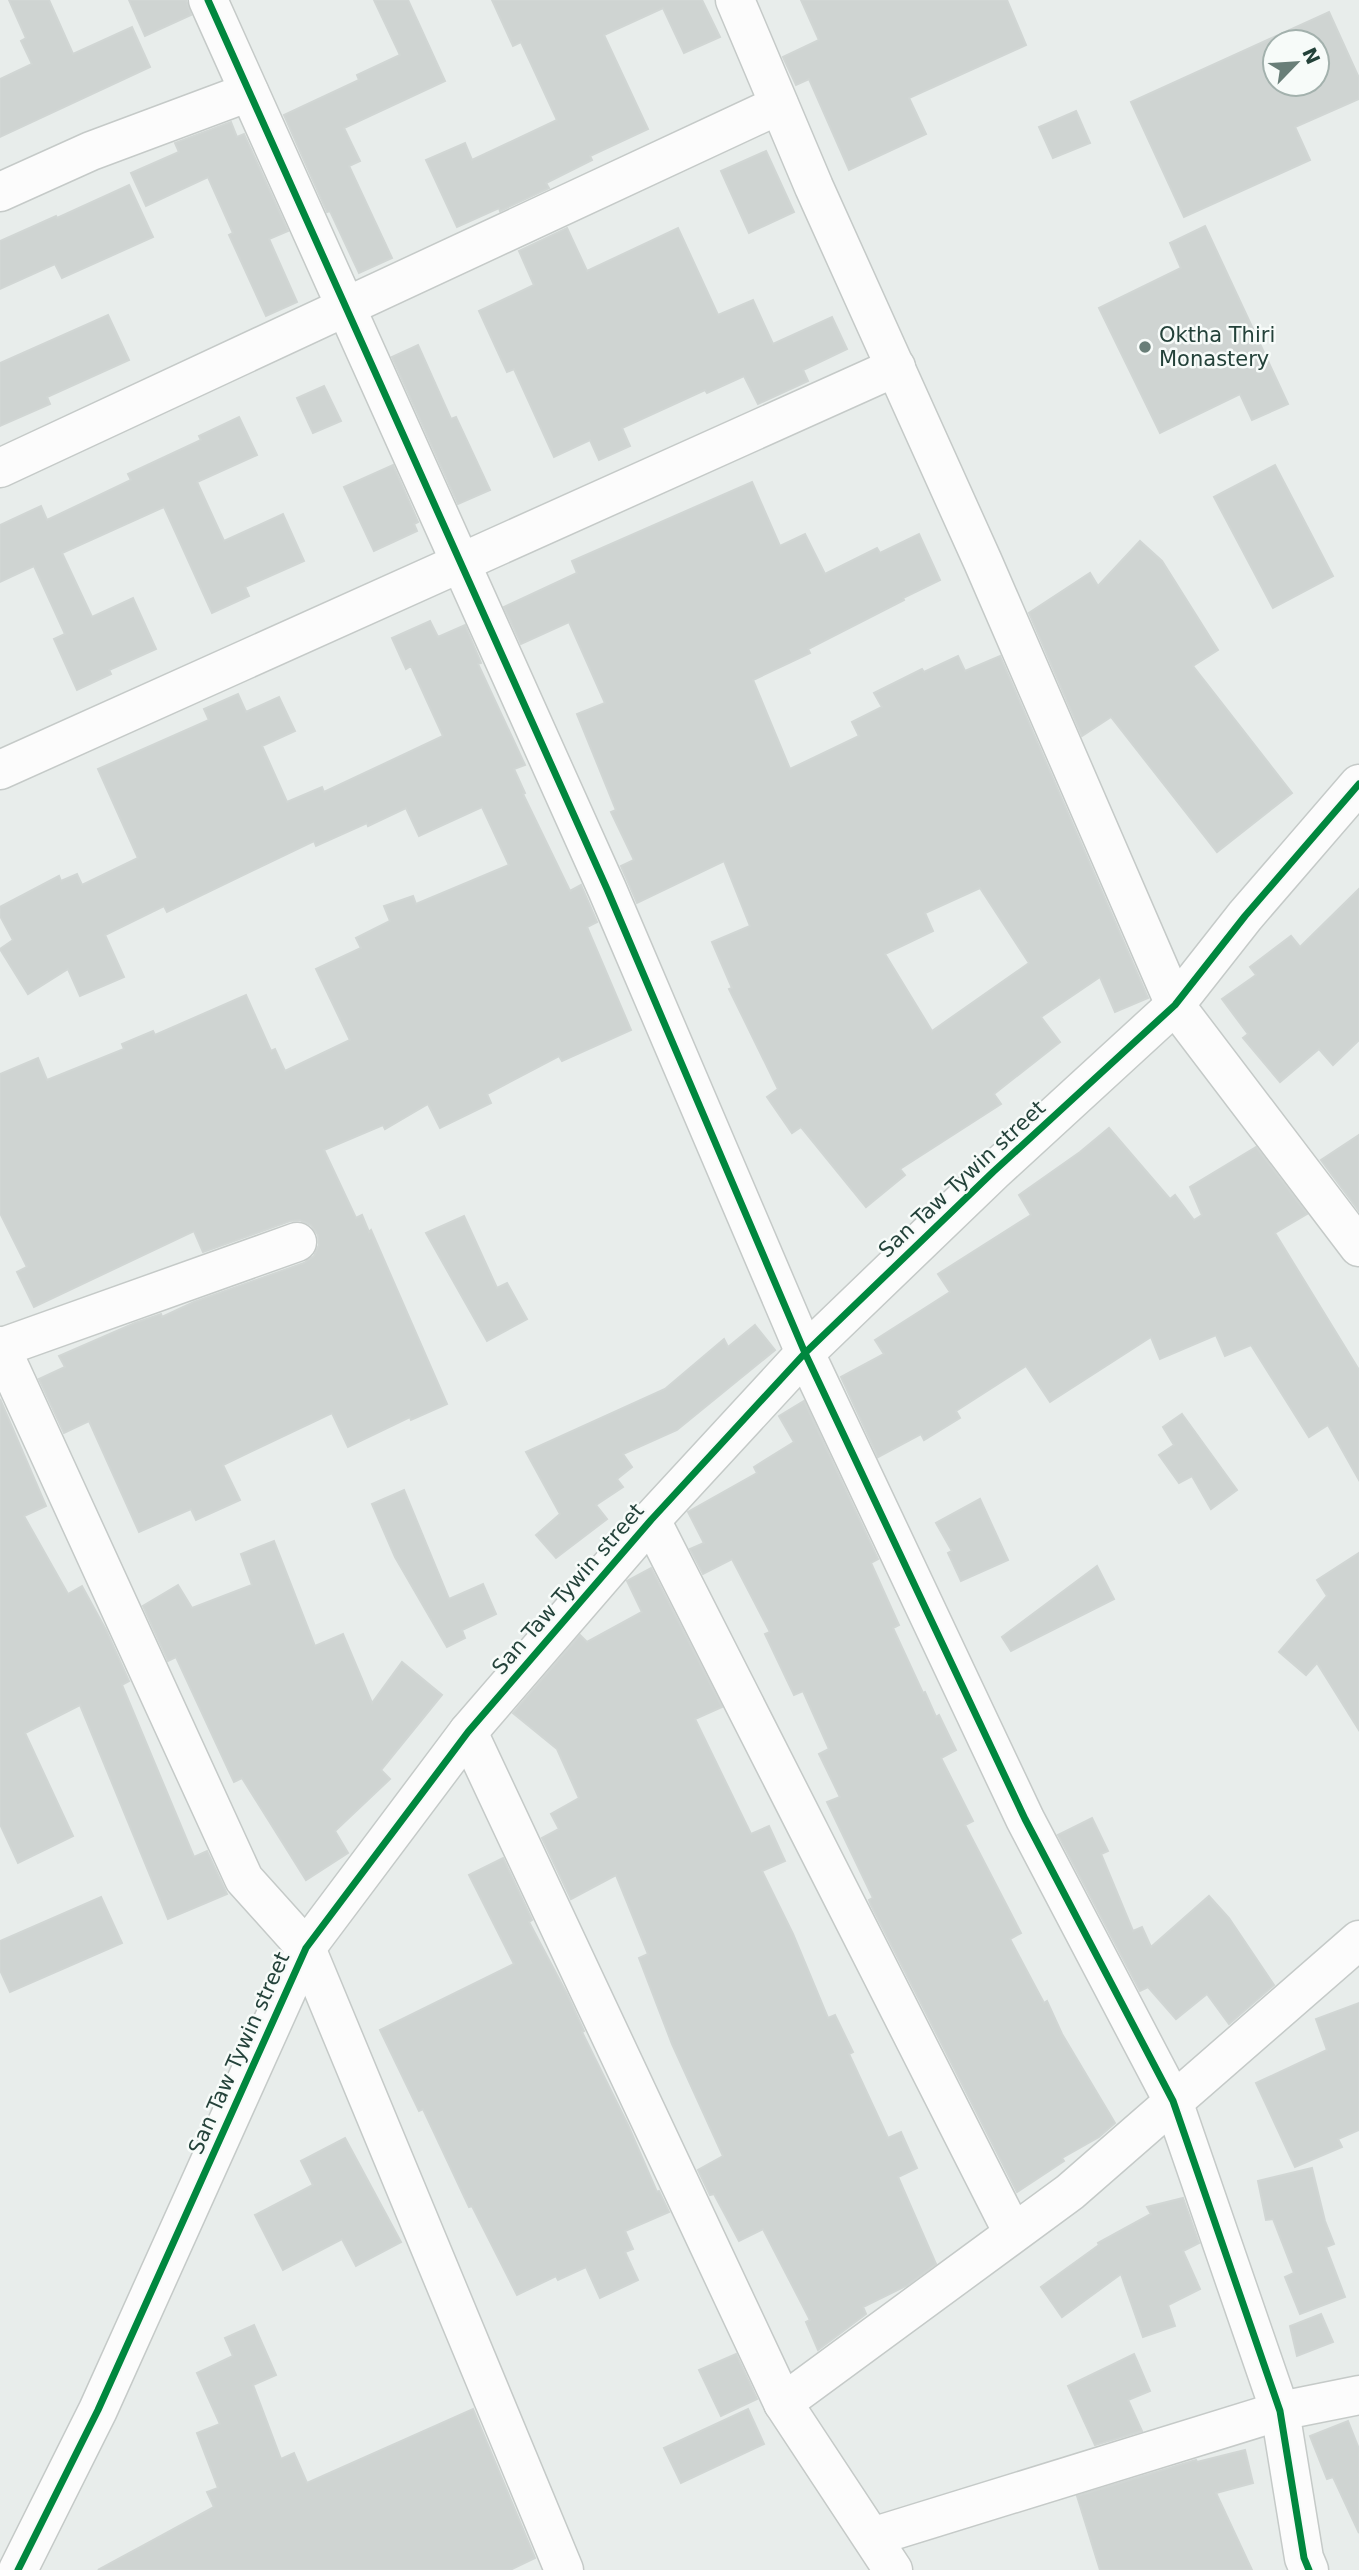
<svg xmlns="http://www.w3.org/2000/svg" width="1359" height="2570" viewBox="0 0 1359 2570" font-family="'DejaVu Sans',sans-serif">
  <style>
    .building { fill: #cfd4d2; stroke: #d1d6d4; stroke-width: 2; fill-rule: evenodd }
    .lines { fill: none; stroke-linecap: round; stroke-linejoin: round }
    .minor-casing { stroke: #c5cac8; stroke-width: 41 }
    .tertiary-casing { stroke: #c5cac8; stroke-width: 41 }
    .minor { stroke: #fcfcfc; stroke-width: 38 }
    .tertiary { stroke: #fcfcfc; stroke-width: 38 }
    .cycleway-casing { stroke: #f7fbf9; stroke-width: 11 }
    .cycleway { stroke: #00873e; stroke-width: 7 }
    .poi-dot { fill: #697e78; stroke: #f7fbf9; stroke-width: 2.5 }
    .labels { text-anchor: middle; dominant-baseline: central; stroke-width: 5; stroke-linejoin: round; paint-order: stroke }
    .poi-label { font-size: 21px; fill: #24423a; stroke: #f7fbf9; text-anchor: start }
    .street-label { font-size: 21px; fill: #24423a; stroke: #f7fbf9 }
  </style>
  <rect width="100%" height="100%" fill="#e8edeb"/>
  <g class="building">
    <path d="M9,0H49L73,54L132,27L150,67L0,137V79L32,64L21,41L26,38Z"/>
    <path d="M129,0H186L191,15L145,36Z"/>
    <path d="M374,0H408L445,81L344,128L360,161L349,166L392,258L359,273L330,211L327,212L284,115L359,80L357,75L400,55Z"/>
    <path d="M492,0H702L720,37L684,53L663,8L604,35L648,129L590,156L592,160L546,183L549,188L500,211L499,208L457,227L426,160L465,143L472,160L557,120L521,42L513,46Z"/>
    <path d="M801,0H1007L1026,45L909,98L926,134L849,170L809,79L796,85L783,57L819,40Z"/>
    <path d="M1329,12L1359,78V99L1295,127L1310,160L1184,217L1131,102ZM1275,42H1317V84H1275Z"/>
    <path d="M1076,111L1090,143L1053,158L1039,127Z"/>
    <path d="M231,122L237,137L244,134L288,231L269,239L297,302L266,316L229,235L233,233L208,177L146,206L131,173L179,152L175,143Z"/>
    <path d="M766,151L794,212L749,233L721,171Z"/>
    <path d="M129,185L153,237L62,278L55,264L0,289V241L56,216L57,218Z"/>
    <path d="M1205,226L1288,404L1252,420L1240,394L1160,433L1099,308L1181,268L1170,243Z"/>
    <path d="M567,228L587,271L678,228L718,315L753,300L773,344L832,317L847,349L803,370L808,381L758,404L744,376L707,393L705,390L622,428L630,446L599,460L590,440L554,457L514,369L507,372L479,311L534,285L519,251Z"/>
    <path d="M108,315L129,360L47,397L50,404L0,426V363Z"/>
    <path d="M418,345L451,419L456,417L490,490L458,504L392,357Z"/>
    <path d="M324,386L341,421L313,433L297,398Z"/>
    <path d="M239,417L257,455L197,482L224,541L283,514L304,561L245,587L249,596L212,613L164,507L62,553L92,617L133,598L156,649L109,670L111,674L77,690L54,639L65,634L34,566L0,582V525L41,506L47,520L131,480L128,474L201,440L199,436Z"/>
    <path d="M393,465L418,522L414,524L417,531L374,551L344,487Z"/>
    <path d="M1275,465L1333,576L1273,608L1214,497Z"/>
    <path d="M752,482L780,546L805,534L825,574L877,548L880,553L919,534L940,580L903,598L904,600L808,649L810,653L753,680L790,769L859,736L852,722L882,707L874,693L922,669L924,672L958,656L965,671L1000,656L1148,998L1115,1012L1100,977L1041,1017L1060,1042L994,1094L1001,1104L900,1169L905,1175L866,1207L801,1127L792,1133L767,1097L778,1089L729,989L732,988L712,942L750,926L724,861L637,903L621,866L634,860L611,812L616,810L577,714L605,703L569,622L521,644L504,607L577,573L572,561ZM980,888L1029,963L932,1031L885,954L933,931L925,913Z"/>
    <path d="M1140,541L1162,561L1218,650L1193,666L1292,793L1217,852L1111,717L1082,736L1029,613L1090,573L1098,586Z"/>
    <path d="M430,621L438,637L465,625L481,663L478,664L525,765L514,769L525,793L523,794L570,891L581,885L597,922L587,927L631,1030L562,1061L559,1056L487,1094L491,1103L440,1128L428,1104L385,1129L383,1125L324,1150L356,1218L362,1215L369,1232L371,1230L447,1404L411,1420L410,1417L348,1447L332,1413L223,1465L240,1500L196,1520L191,1509L139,1532L89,1421L64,1433L39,1379L65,1367L59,1356L135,1323L161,1314L162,1317L194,1302L304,1263L314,1256L319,1245L318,1235L311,1225L300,1220L290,1221L203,1252L194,1231L34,1307L17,1272L27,1267L0,1213V1074L38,1058L47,1080L124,1049L122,1044L153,1031L155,1035L246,995L271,1051L275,1049L285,1071L350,1040L316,969L361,948L356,938L390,921L384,906L413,896L416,904L509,865L482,807L419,836L406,808L368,826L367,823L316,846L314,841L167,912L164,906L105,935L124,977L80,996L68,969L28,994L0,949L13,940L0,916V907L59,876L61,881L77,874L82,885L138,858L98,769L209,720L204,709L238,694L246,712L279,697L295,731L262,746L287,802L322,787L324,792L443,736L411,666L406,669L392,638Z"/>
    <path d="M1359,889V1040L1333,1065L1319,1049L1280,1082L1243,1038L1248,1034L1222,999L1256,975L1250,967L1291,936L1300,947Z"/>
    <path d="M1109,1128L1170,1199L1175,1195L1194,1220L1202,1215L1190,1187L1256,1147L1307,1214L1275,1233L1359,1370V1480L1328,1425L1309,1437L1251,1345L1225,1356L1216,1335L1160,1359L1151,1337L1050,1402L1026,1366L956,1411L960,1418L924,1440L921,1434L878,1457L841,1377L884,1354L875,1340L950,1292L938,1274L1031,1215L1019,1195L1080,1152Z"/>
    <path d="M1359,1135V1211L1321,1160Z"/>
    <path d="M464,1216L497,1288L507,1283L527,1319L487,1341L426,1233Z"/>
    <path d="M755,1325L775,1350L677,1430L623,1454L632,1467L617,1479L623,1487L596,1505L607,1519L556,1558L536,1535L560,1514L526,1452L665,1389L724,1339L728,1347Z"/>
    <path d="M0,1399L46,1506L24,1516L68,1594L82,1586L106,1630L129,1681L122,1685L194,1857L207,1851L227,1894L168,1919L80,1705L25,1733L73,1836L18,1863L0,1824Z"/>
    <path d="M804,1401L878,1559L871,1563L899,1625L893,1628L923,1693L925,1692L936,1717L939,1715L956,1750L941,1758L973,1821L965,1825L1021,1933L1010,1939L1044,2003L1047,2001L1062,2034L1115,2123L1099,2137L1062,2158L1064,2161L1017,2192L871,1905L869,1900L873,1898L827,1802L840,1797L819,1754L829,1749L803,1691L794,1695L765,1634L770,1632L732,1559L703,1574L690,1549L704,1543L688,1512L757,1473L754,1467L794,1442L779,1416Z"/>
    <path d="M1182,1414L1237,1490L1211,1509L1192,1476L1179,1483L1159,1455L1174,1445L1163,1427Z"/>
    <path d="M404,1490L449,1599L483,1584L496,1614L462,1630L465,1638L447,1647L395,1557L372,1504Z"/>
    <path d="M980,1499L1008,1560L961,1581L948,1553L952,1551L936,1523Z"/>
    <path d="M274,1541L315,1646L343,1634L372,1703L402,1662L442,1695L381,1770L390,1779L335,1831L348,1853L306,1880L242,1778L234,1782L176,1657L168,1661L143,1606L178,1585L192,1608L252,1585L241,1554Z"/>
    <path d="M1359,1553V1730L1317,1663L1306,1675L1279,1652L1327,1596L1317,1580Z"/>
    <path d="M1097,1566L1114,1599L1011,1651L1002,1637Z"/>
    <path d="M651,1568L722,1707L695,1719L751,1834L769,1826L785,1861L762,1871L793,1934L828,2018L835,2015L853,2052L849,2054L888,2138L901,2132L917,2168L898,2177L936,2264L906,2286L863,2307L866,2314L818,2350L806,2322L810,2320L763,2229L739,2241L714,2194L710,2195L698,2170L723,2156L672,2044L639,1958L648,1954L616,1875L571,1899L542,1838L559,1829L551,1814L579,1798L557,1749L513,1713L580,1635L587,1642L642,1612L627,1581Z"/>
    <path d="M1092,1818L1108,1851L1101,1854L1133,1931L1142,1927L1151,1947L1209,1896L1229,1918L1274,1985L1229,2024L1207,1994L1176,2019L1148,1987L1140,1991L1058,1835Z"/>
    <path d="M503,1858L532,1920L529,1922L567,1994L584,2031L582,2032L628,2125L657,2192L659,2191L669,2212L625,2231L633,2249L625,2252L638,2280L600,2298L586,2267L558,2280L556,2276L517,2295L472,2206L469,2207L423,2109L419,2111L380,2030L514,1964L469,1875Z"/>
    <path d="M101,1897L122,1943L10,1992L0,1970V1941Z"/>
    <path d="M1359,2003V2130L1338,2139L1342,2147L1295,2167L1256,2083L1327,2050L1316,2019Z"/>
    <path d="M345,2138L401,2242L356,2266L342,2239L283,2270L255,2215L313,2185L301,2161Z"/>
    <path d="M1312,2168L1325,2221L1334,2244L1326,2247L1345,2297L1300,2314L1285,2277L1294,2273L1273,2219L1266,2220L1258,2181Z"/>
    <path d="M1183,2198L1199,2243L1183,2251L1200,2289L1168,2305L1175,2326L1143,2337L1121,2274L1062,2317L1041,2287L1099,2245L1098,2243L1151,2214L1147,2207Z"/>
    <path d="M1321,2314L1333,2342L1297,2356L1290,2326Z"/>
    <path d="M254,2325L276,2375L253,2385L281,2459L294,2453L307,2483L473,2409L535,2558L510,2570H98L214,2507L207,2492L218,2488L197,2433L220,2424L197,2373L233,2356L225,2338Z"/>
    <path d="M736,2354L757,2399L721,2416L699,2370Z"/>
    <path d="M1134,2354L1150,2391L1128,2400L1142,2431L1095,2445L1068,2386Z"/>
    <path d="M748,2409L764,2444L681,2483L664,2448Z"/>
    <path d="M1348,2421L1359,2449V2533L1333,2477L1327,2479L1310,2436Z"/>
    <path d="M1245,2450L1253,2483L1216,2493L1252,2570H1100L1077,2496L1196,2460L1197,2462Z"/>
  </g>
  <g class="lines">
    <g class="minor-casing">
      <g id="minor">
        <path d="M208,0L607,889L805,1353L1025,1819L1173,2101L1280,2411L1304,2558L1309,2570"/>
        <path d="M735,0L814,187L983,562L1175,1005L1359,1247"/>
        <path d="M0,192L91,151L249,92"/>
        <path d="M0,468L779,105"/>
        <path d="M0,770L896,367"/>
        <path d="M0,1346L244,1879L306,1948L564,2570"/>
        <path d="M0,1348L297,1242"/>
        <path d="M651,1520L1013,2233"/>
        <path d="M468,1732L783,2403L893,2570"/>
        <path d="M783,2403L1070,2192L1359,1940"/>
        <path d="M872,2537L1280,2411L1359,2395"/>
      </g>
    </g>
    <g class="tertiary-casing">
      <path id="tertiary" d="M18,2570L98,2410L306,1948L468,1732L651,1520L805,1353L993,1172L1175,1005L1245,916L1359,784"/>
    </g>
    <use href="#minor" class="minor"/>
    <use href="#tertiary" class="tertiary"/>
    <g class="cycleway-casing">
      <g id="cycleway">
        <path d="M208,0L607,889L805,1353L1025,1819L1173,2101L1280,2411L1304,2558L1309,2570"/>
        <path d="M18,2570L98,2410L306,1948L468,1732L651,1520L805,1353L993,1172L1175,1005L1245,916L1359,784"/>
      </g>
    </g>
    <use href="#cycleway" class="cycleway"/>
  </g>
  <circle class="poi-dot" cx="1145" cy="347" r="7"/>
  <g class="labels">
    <g class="poi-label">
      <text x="1159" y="335">Oktha Thiri<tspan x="1159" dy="24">Monastery</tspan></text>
    </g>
    <g class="street-label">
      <text transform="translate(962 1179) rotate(-43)">San Taw Tywin street</text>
      <text transform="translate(568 1589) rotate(-49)">San Taw Tywin street</text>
      <text transform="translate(239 2053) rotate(-66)">San Taw Tywin street</text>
    </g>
  </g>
  <g transform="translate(1296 63) rotate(65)"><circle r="33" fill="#f7fbf9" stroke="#a3b1ad" stroke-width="2"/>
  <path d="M0-5L12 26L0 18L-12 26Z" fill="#697e78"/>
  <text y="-10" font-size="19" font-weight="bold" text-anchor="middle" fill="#24423a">N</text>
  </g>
</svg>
